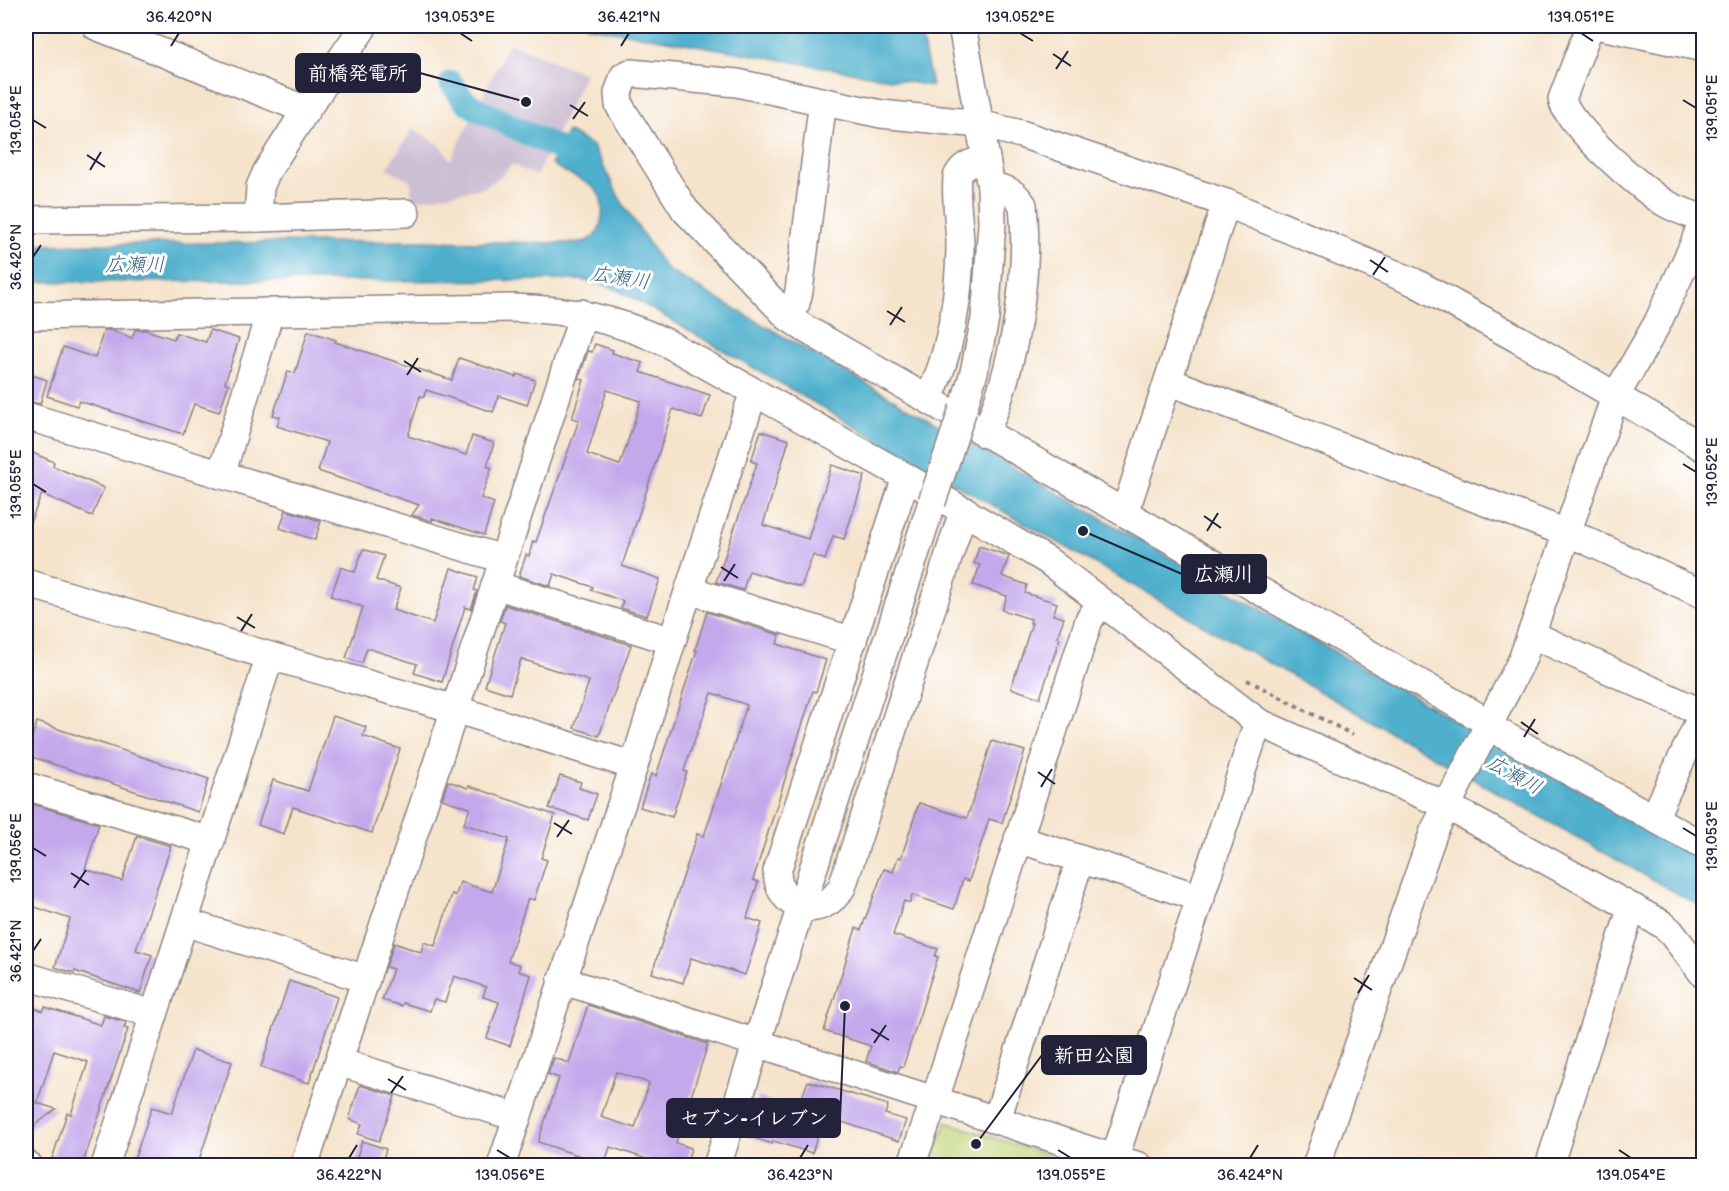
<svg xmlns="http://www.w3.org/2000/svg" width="1729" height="1191" viewBox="0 0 1729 1191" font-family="'Balsamiq Sans','Klee One',sans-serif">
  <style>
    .industrial { fill: #ccbed3 }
    .green { fill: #c0d679; stroke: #717c5a; stroke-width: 1.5 }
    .water { fill: #4fb0cd; stroke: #386984; stroke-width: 1.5 }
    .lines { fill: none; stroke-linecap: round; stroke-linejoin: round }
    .canal { stroke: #4fb0cd; stroke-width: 24 }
    .building { fill: #c3a8eb; fill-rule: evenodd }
    .minor-casing { stroke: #8c8283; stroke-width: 30 }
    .path { stroke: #8c8283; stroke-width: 4; stroke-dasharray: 4.5 4.5; stroke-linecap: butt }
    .minor { stroke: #fff; stroke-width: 27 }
    .minor-bridge-casing { stroke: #8c8283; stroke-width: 30; stroke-linecap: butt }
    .minor-bridge { stroke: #fff; stroke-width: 27 }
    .ticks { fill: none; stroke: #22223b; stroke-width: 2 }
    .labels { text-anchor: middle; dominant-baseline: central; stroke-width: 6; stroke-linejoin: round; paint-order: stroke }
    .water-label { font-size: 20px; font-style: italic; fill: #36627d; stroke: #fff }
    .leader { fill: none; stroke: #22223b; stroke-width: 2 }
    .callout-dot { fill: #22223b; stroke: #fff; stroke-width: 2 }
    .callout { fill: #22223b; stroke: #22223b; stroke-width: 2 }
    .callout-label { font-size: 20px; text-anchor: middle; font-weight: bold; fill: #fff }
    .neatline { fill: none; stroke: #22223b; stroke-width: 2 }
    .ticks-label { font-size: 15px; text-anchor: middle; fill: #22223b }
  </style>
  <rect width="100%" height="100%" fill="#fff"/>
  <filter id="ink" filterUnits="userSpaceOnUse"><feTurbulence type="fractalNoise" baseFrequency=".0167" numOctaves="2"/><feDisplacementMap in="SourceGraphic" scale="12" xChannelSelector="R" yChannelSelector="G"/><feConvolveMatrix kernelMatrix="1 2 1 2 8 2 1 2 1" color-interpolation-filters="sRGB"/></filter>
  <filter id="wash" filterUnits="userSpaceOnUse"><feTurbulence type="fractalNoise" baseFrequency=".008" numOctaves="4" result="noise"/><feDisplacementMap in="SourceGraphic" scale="24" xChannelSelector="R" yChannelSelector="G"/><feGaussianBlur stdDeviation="1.35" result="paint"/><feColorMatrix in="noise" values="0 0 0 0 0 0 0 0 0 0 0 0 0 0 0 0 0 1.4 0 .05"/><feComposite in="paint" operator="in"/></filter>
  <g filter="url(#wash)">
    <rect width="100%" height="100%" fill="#f5e3cb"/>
    <path class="industrial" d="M509,43L585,74L536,176L512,164L500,177L483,188L412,201L411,181L387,168L413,129L440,145L451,160Z"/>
    <path class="green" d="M946,1122L1078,1165H932Z"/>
    <g class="water">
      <path d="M586,26H919L932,86Z"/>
      <path d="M567,131L593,146L621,201L663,265L669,271L1451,718L1703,858V908L1480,783L908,457L633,298L609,286L581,280L26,282V245L418,241L566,243C573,243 583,243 589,240C604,232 607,201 595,189C584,178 563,174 551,163Z"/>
    </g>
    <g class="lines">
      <path class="canal" d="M451,83L464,100L475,108L588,163"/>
    </g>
    <g id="blocks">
      <g class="building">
        <path d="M104,330H110L132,338L135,330H146L174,339L176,333L206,342L210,330L239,339L225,383L229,384L219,412L194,404L183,434L79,401L77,406L47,396L63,347L95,358Z"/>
        <path d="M308,331L336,340L335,342L452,380L459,358L516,377L517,374L535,380L527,405L499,396L493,412L426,390L424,397L420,396L408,436L466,455L472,436L494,443L487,466L492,468L481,498L494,503L484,535L432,518V521L412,515L419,505L318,471L327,442L277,426L280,417L273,415L288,371L295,373Z"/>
        <path d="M595,344L613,350L612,353L643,363L640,372L710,395L702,419L673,409L622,566L660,579L647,616L621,608L623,601L591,590L593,587L554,574L550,586L519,576L526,555L529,556L533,541L536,542L579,420L572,418L584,380L579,378L588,351L592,352ZM607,390L641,401L620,465L587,454Z"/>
        <path d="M26,373L47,380L40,404L26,401Z"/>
        <path d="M761,431L789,440L763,525L808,539L832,465L865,476L844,539L833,536L825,560L813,555L801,587L749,571L743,590L716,582L757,463L751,461Z"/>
        <path d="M26,450L54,462L53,466L104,488L92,516L42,494L26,532Z"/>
        <path d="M286,510L321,521L315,540L280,528Z"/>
        <path d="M979,546L1009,556L1002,576L1027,585L1025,593L1057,603L1053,615L1064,618L1057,637L1060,638L1040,698L1011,688L1032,623H1030L1031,619L1002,610L1007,596L973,585L980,565L974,563Z"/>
        <path d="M363,549L384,556L376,580L401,588L393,610L433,623L451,568L478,577L474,590L477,591L471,609L465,607L442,682L414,673L417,664L367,648L362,663L346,658L363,607L331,596L341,567L355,572Z"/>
        <path d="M505,605L631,645L599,736L574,728L589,681L521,659L510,694L485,686L505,623L500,621Z"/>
        <path d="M707,612L780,635L777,644L826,660L816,692L813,691L753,880L758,882L747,918L762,923L745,975L691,958L683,983L652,973L697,834L704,836L747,705L712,693L689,755L684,771L687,772L672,817L640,807L651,774L656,776L697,650H695Z"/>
        <path d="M333,716L366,727L363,736L400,749L372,833L293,807L284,834L258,825L273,780L308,791Z"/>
        <path d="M37,722L209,779L198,812L26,755Z"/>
        <path d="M992,741L1025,751L1002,823L989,819L969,881L963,879L954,909L912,895L910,903L904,901L893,935L938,949L935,956L938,957L903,1067L900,1066L898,1072L866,1061L871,1046L824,1031L856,928L861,930L884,869L893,872L898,857L901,858L919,803L967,818Z"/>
        <path d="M560,776L581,782L579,788L597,794L588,820L549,808Z"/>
        <path d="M448,781L468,788L469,786L555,815L541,858L547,860L534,900L528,898L508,961L520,965L518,971L531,975L510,1046L487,1038L499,1002L483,997L486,987L454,976L445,1002L434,999L430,1011L403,1003L402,1006L382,1000L393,969L386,967L394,943L421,952L424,942L435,946L452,894L456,895L460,882L492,892L509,839L464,824L470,808L442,799Z"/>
        <path d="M29,803L99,824L85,869L122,881L137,836L171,846L136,950L152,955L140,993L75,971L74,973L55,967L70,919L26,904V813Z"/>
        <path d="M289,981L337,997L309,1083L261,1067Z"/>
        <path d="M26,1005L43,1011L45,1007L101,1025L104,1016L126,1022L124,1028L128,1029L82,1166H71L52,1159L67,1113L71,1114L88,1062L54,1051L37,1103L56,1109L26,1132Z"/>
        <path d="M588,1005L708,1044L676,1143L691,1148L686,1166H668L610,1147L604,1166H577L580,1156L538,1142L559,1078L548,1074L554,1058L569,1063ZM616,1072L649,1083L635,1128L601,1117Z"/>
        <path d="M193,1050L232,1062L197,1166H132L152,1107L172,1113Z"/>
        <path d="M808,1081L888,1105L885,1114L906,1120L899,1141L824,1116L812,1153L773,1141L772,1144L745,1135L758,1097L794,1109L796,1104L799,1105Z"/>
        <path d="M360,1085L395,1096L379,1141L358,1134L362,1124L349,1119Z"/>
        <path d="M362,1141L386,1149L381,1166H354Z"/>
      </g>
    </g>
  </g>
  <g filter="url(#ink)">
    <use href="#blocks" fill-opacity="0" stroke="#8c8283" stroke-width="1.5"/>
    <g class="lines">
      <g class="minor-casing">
        <g id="minor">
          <path d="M96,26L306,110"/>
          <path d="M962,26L991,187L992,224L985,319L974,372L963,409"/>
          <path d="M1590,26L1562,99C1566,123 1642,190 1665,203C1677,210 1690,214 1704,219"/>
          <path d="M1601,26L1704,48"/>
          <path d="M258,218L260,187L267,171L306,110L362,29"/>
          <path d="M26,220L258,218L406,213"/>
          <path d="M26,316L514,308C572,310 612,318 665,342L906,477L1048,561L1258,722L1447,806L1662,924L1670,931L1704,975"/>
          <path d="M788,317L796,303L799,291L821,116L826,103"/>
          <path d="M1168,381L1585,540L1704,595"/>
          <path d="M928,399C951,355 960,291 960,242C959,221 955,198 957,177C963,164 972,163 986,159"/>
          <path d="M26,416L503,559"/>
          <path d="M985,434C1014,368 1030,276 1023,205C1015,192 1005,188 991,187"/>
          <path d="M1704,448L1518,339L1414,282L1226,203L1021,134L979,124L881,114L737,83L630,73L624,76L618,93L619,105L685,210L788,317L804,328L1477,716L1500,733L1704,846"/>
          <path d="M221,475L267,322L266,312"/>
          <path d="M906,477L777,871C778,912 823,920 842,887L960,521L966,511"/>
          <path d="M1121,510L1130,497L1226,203"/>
          <path d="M26,583L270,656L455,709L634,766"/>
          <path d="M495,585L672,641"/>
          <path d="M689,590L853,641"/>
          <path d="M1531,634L1702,713"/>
          <path d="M26,786L211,841"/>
          <path d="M1654,818L1704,711"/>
          <path d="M1018,839L1201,898"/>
          <path d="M184,922L366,979"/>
          <path d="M26,976L153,1014"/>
          <path d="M561,980L1139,1166"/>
          <path d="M339,1062L516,1117"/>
          <path d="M997,1119L1080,860"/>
          <path d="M1115,1157L1258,722"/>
          <path d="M26,1164L29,1166"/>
          <path d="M105,1166L270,656"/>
          <path d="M304,1166L455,709L580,324L581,313"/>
          <path d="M501,1166L634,766L672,641L749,406L755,393"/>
          <path d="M717,1166L932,502"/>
          <path d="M911,1166L935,1099L1089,620L1101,603"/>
          <path d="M1316,1166L1434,831L1522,660L1615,397L1657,324L1694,244L1703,219"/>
          <path d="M1549,1166L1628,919L1634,908"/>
        </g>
      </g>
      <path class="path" d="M1247,680L1353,735"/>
      <use href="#minor" class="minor"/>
      <g class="minor-bridge-casing">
        <path id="minor-bridge" d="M932,502L963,409"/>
      </g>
      <use href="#minor-bridge" class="minor-bridge"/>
    </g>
  </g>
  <path class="ticks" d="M460,33L472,41M1020,33L1033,41M1581,33L1593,41M171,46L179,33M621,46L629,33M1053,54L1071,66M1056,69L1068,51M1683,100L1696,108M570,105L588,116M573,119L585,102M33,120L46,128M87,155L105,167M90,170L101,152M33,257L41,245M1370,260L1388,272M1373,275L1385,257M887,311L905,322M890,325L902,307M404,361L421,372M407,375L418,358M1683,464L1696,472M33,484L46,492M1204,516L1221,528M1207,531L1218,513M721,567L738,578M724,581L735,564M237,617L255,628M241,631L252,614M1521,722L1538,734M1524,737L1535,719M1038,772L1055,784M1041,787L1052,769M554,823L572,834M1683,828L1696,836M557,837L569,820M33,848L46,856M71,873L89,885M74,888L86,870M33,951L41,939M1354,978L1372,990M1358,993L1369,975M871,1029L889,1040M874,1043L886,1025M388,1079L406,1090M391,1093L403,1076M497,1150L510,1158M1058,1150L1071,1158M1619,1150L1631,1158M349,1158L357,1145M800,1158L808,1145M1250,1158L1258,1145"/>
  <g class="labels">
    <g class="water-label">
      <text x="135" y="265">広瀬川</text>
      <text transform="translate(620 278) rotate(9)">広瀬川</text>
      <text transform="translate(1514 775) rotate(29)">広瀬川</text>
    </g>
  </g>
  <path class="leader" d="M526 102L420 73M1083 531L1182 574M976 1144L1042 1055M845 1006L840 1118"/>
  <g class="callout-dot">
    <circle cx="526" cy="102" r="6"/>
    <circle cx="1083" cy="531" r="6"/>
    <circle cx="976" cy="1144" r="6"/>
    <circle cx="845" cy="1006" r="6"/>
  </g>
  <g class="callout">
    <rect x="296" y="54" width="124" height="38" rx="6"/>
    <rect x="1182" y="555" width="84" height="38" rx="6"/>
    <rect x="1042" y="1036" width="104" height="38" rx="6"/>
    <rect x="667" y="1099" width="173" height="38" rx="6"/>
  </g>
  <g class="callout-label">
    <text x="358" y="80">前橋発電所</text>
    <text x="1224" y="581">広瀬川</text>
    <text x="1094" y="1062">新田公園</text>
    <text x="754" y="1125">セブン-イレブン</text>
  </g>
  <rect width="1729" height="1191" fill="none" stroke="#fff" stroke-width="66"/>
  <rect x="33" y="33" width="1663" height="1125" class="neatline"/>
  <g class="ticks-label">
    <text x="179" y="22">36.420°N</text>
    <text x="460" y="22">139.053°E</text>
    <text x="629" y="22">36.421°N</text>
    <text x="1020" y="22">139.052°E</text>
    <text x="1581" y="22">139.051°E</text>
    <text transform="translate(1712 108) rotate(-90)" y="5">139.051°E</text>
    <text transform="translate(16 120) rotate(-90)" y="5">139.054°E</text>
    <text transform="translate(16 257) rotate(-90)" y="5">36.420°N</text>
    <text transform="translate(1712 472) rotate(-90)" y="5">139.052°E</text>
    <text transform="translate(16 484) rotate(-90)" y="5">139.055°E</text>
    <text transform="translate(1712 836) rotate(-90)" y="5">139.053°E</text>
    <text transform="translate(16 848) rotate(-90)" y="5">139.056°E</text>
    <text transform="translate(16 951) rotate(-90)" y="5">36.421°N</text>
    <text x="349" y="1180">36.422°N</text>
    <text x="510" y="1180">139.056°E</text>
    <text x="800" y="1180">36.423°N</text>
    <text x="1071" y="1180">139.055°E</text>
    <text x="1250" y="1180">36.424°N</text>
    <text x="1631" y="1180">139.054°E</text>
  </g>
</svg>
